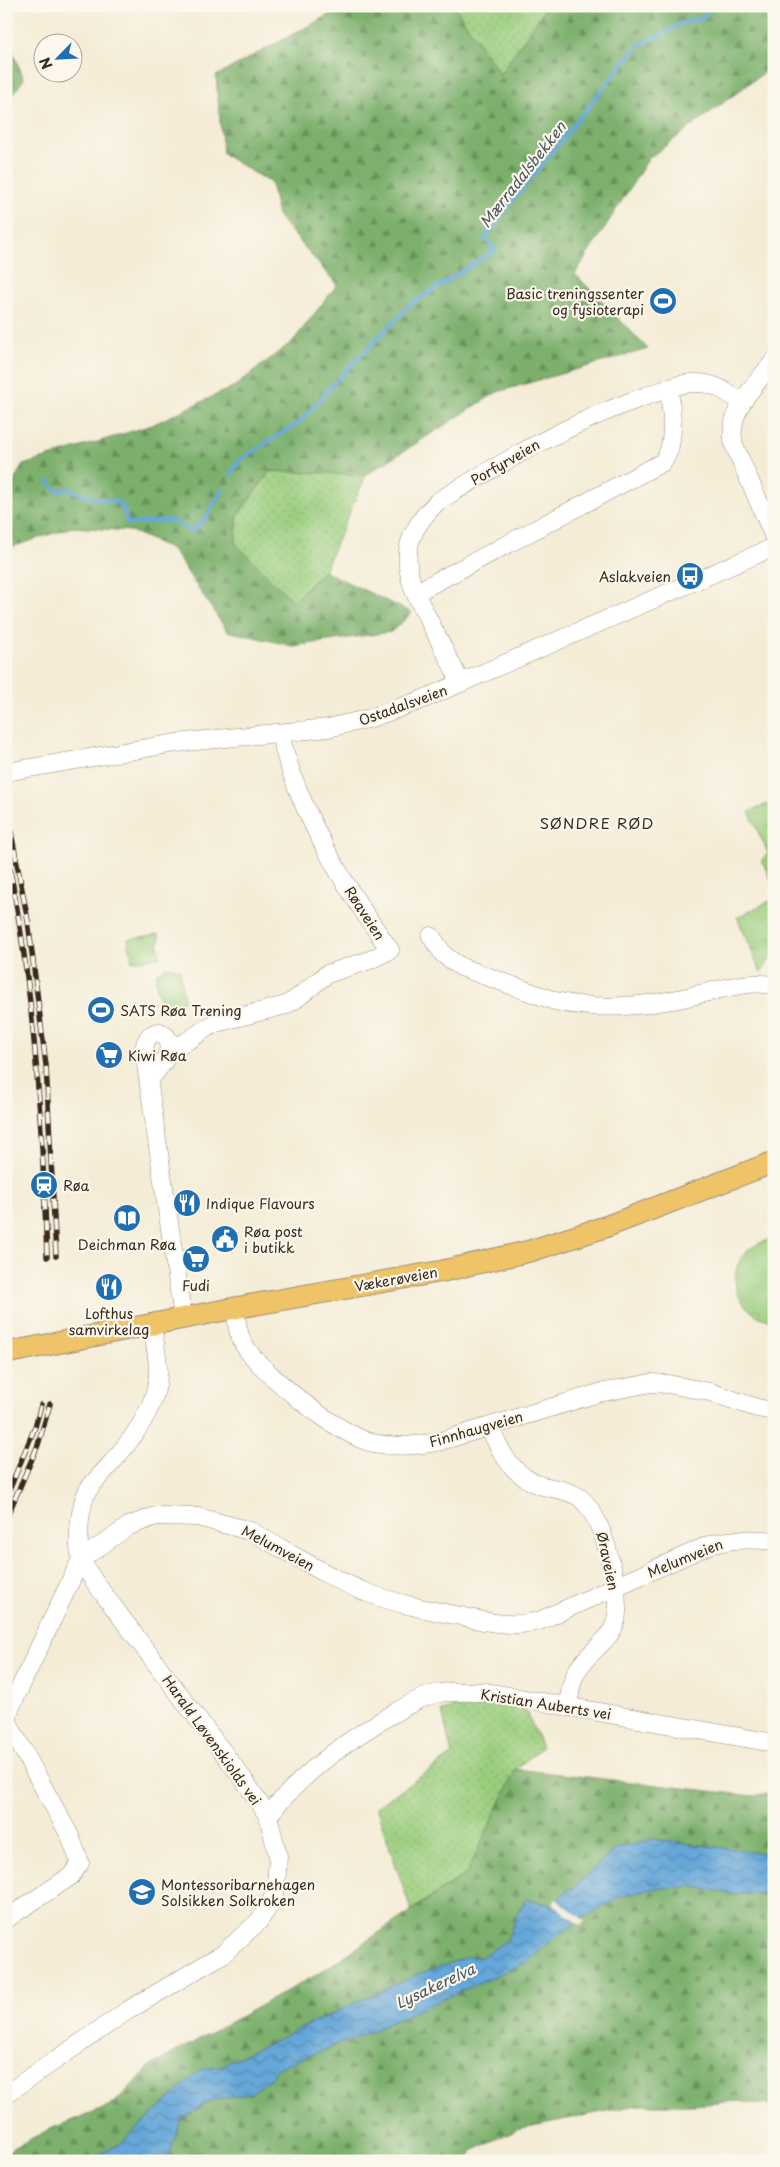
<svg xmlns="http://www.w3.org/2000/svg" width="780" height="2167" viewBox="0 0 780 2167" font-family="'Playpen Sans',sans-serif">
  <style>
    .grass { fill: url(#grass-dots); stroke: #6a7c4e }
    .forest { fill: url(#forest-firs); stroke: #5b6d45 }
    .park { fill: url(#park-crowns); stroke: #6a7c4e }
    .pitch { fill: #9acd7d; stroke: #6a7c4e }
    .water { fill: url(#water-waves); stroke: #50687c }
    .pier { fill: #f4ecd6 }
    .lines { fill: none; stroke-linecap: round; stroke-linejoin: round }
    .stream { stroke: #65a7d9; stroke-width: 4 }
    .minor-casing { stroke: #988b7a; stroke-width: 19 }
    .major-casing { stroke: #988b7a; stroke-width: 23 }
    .minor { stroke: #fff; stroke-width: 18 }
    .major { stroke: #efc469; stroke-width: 21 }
    .rail-casing { stroke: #3b2a1e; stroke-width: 5.5 }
    .rail { stroke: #fbf7ec; stroke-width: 4; stroke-dasharray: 11; stroke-linecap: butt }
    .labels { text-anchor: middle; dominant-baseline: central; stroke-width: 4.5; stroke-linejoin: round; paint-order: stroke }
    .poi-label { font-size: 14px; fill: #3b2a1e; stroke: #fbf7ec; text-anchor: start }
    .street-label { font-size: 14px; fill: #3b2a1e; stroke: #fbf7ec }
    .water-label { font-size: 15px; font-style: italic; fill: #4a565f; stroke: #fbf7ec }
    .neighbourhood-label { font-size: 15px; letter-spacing: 1px; fill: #3b2a1e; stroke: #fbf7ec }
  </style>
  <defs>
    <pattern id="grass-dots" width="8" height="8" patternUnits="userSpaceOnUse" patternTransform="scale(1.25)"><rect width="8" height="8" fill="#9acd7d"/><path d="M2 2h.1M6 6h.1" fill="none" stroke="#86b06c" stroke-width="1.8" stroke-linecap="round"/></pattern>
    <pattern id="forest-firs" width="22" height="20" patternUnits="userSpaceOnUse" patternTransform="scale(1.25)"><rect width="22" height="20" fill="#7bb06c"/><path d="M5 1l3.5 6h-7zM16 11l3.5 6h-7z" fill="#668f58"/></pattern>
    <pattern id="park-crowns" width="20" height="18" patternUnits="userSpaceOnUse" patternTransform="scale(1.25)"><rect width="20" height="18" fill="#9acd7d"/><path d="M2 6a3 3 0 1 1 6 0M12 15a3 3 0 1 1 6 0" fill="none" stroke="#86b06c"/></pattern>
    <pattern id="water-waves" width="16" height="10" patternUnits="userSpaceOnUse" patternTransform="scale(1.25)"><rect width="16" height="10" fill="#65a7d9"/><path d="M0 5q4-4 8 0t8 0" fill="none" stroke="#5488af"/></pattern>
  </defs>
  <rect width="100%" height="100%" fill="#fbf7ec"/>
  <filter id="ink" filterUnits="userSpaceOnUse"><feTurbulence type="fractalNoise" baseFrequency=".02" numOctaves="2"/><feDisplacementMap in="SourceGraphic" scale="10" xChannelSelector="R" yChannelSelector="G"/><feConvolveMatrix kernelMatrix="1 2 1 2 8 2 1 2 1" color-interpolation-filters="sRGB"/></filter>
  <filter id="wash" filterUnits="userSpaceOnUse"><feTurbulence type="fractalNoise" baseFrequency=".0096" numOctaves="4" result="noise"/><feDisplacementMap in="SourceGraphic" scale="20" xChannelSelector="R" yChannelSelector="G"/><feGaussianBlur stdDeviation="1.12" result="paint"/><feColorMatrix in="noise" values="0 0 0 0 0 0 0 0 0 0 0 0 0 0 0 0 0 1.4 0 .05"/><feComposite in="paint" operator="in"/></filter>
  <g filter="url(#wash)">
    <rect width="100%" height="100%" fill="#f4ecd6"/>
    <g class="grass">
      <path d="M454,6H547L500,75Z"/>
      <path d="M270,471L366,475L324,571L293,601L235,543L238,515Z"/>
      <path d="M475,1701L526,1711L542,1747L516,1769L467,1873L411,1910L376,1807L452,1755L442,1711Z"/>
    </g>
    <g class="forest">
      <path d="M345,6H454L500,74L547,6H774V65L649,158L575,274L648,349L497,392L366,475L270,471L238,515L235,543L293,601L324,571L412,613L391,632L293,646L227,631L172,549L131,531L72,527L6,549C6,514 3,496 23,465L152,425L235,386L293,341L337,285L278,216L271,183L223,154L216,76Z"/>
      <path d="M6,36L24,79L6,104Z"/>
      <path d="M516,1769L754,1796L774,1791V2106L738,2101L694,2105H637L517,2129L474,2150L466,2161H6V2152L48,2130L113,2104L152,2065L318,1974L467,1873Z"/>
    </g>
    <g class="park">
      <path d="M767,804L770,810L774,809V886L762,861L768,853L749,812Z"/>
      <path d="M774,899V953L761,973L737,917Z"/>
      <path d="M159,934L160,941L158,942L160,957L132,961L128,939Z"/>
      <path d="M767,1240H774V1321C742,1317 723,1281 744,1255C750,1247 758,1244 767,1240Z"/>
    </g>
    <path class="pitch" d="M166,967H171L180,969L184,1000L177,1005L166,1006C157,1001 155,982 157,972Z"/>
    <path class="water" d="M650,1839L774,1854V1894H731L696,1887L656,1888L623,1896L585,1917L554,1938L529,1961L360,2036L277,2068L269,2080L250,2094L212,2100L181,2120L170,2153L160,2161H86L120,2144L202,2069L220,2066L416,1975L470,1956L481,1957L507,1940L520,1909L526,1899L554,1905L567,1890L573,1888L614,1850Z"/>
    <path class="pier" d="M556,1899L585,1921L580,1925L553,1904Z"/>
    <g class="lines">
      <g class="stream">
        <path d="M231,474L240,460L301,421L334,383L411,304L495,250L485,238L515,198L636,47L685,22L705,17L709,6"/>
        <path d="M48,481L56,490C78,488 72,492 89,497C115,505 119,491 128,524L172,520L191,532L204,520L223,489"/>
      </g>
    </g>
  </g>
  <g filter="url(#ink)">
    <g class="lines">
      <g class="minor-casing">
        <g id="minor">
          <path d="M774,361C755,386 726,411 734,445L774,537"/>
          <path d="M415,593L663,462C677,443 671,410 669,388"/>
          <path d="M461,683L415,593C400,554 408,531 437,502C504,461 571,422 646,396C663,391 680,382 697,383C715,383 728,393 742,402"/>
          <path d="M6,772L176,743L328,728L371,718L421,700L774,547"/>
          <path d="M431,936L444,955L461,967L555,1001C594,1010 633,1007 673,1000C699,996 750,977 774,986"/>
          <path d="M170,1047C191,1044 197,1031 216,1023L286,1005L296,999L327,974L370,960L390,950C353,898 319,845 296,785C290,768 283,752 281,734"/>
          <path d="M149,1080C159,1068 175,1053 167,1037L160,1032C148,1033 145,1040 144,1051L183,1318"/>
          <path d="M235,1308C237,1320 237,1334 244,1345C262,1374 339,1435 373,1443C397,1448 418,1446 441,1441L599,1393L651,1383L668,1384L710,1392L757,1408L774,1411"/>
          <path d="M489,1427C501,1453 513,1477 543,1486C555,1489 569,1490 579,1497C604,1516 618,1583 617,1613C616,1639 591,1648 579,1668C571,1679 570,1694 568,1707"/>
          <path d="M268,1816C302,1773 344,1742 391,1715C406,1706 422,1696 440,1693C454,1691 471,1692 486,1692L774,1743"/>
          <path d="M6,1919L71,1876L80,1863L70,1836L12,1730L8,1722V1713L81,1559L129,1526L156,1516L198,1517L250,1531C289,1552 327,1577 368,1593C397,1604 429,1610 460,1616C486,1622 512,1628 539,1621L709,1545C730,1539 751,1538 774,1541"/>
          <path d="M6,2094L127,2011L223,1954L259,1921L271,1903L276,1886L278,1856L268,1816L244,1780L96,1584C91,1576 84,1567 81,1558C76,1542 80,1504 88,1490C93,1482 102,1474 108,1467C127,1445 147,1421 155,1393C162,1370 155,1347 152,1325"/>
        </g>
      </g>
      <g class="major-casing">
        <path id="major" d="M6,1353L235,1308L443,1271L530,1251L608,1226L774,1162"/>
      </g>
      <use href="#minor" class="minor"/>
      <use href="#major" class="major"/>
      <g class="rail-casing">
        <g id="rail">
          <path d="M6,806L28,921L46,1065L56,1256"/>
          <path d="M6,850C34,984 42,1120 47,1257"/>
          <path d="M6,1498L35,1427L41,1405"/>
          <path d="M6,1519L38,1445L50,1404"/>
        </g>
      </g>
      <use href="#rail" class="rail"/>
    </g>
  </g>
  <defs>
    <g id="stadium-disc" transform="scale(1.4375)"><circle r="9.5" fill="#1f6fb2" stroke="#fbf7ec"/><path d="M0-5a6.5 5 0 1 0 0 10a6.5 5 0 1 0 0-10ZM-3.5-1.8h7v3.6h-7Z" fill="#fff"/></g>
    <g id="bus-disc" transform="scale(1.4375)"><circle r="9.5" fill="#1f6fb2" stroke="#fbf7ec"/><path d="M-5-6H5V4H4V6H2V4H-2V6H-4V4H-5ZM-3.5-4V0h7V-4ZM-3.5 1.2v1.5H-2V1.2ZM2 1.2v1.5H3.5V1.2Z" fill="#fff"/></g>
    <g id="supermarket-disc" transform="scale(1.4375)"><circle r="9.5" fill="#1f6fb2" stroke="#fbf7ec"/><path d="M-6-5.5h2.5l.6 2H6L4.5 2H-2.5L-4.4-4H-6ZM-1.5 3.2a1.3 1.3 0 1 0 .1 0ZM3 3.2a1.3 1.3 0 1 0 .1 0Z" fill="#fff"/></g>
    <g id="station-disc" transform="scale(1.4375)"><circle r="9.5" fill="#1f6fb2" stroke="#fbf7ec"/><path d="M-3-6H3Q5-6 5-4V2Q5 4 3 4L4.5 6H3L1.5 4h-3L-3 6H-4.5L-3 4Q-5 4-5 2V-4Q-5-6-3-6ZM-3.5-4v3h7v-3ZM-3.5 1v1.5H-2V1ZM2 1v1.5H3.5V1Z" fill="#fff"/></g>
    <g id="restaurant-disc" transform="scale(1.4375)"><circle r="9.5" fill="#1f6fb2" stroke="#fbf7ec"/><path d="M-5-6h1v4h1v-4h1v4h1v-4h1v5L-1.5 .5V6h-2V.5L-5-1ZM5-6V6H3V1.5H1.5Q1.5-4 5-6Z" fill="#fff"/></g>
    <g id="library-disc" transform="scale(1.4375)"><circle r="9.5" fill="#1f6fb2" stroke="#fbf7ec"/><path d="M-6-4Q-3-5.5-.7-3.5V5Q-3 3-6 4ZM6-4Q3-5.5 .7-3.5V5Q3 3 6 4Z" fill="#fff"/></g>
    <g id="civic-disc" transform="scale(1.4375)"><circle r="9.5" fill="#1f6fb2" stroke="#fbf7ec"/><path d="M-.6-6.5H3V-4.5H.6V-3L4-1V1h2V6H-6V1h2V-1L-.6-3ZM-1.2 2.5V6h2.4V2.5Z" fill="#fff"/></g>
    <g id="school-disc" transform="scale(1.4375)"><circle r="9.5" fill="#1f6fb2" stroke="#fbf7ec"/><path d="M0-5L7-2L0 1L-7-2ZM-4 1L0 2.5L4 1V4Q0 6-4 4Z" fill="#fff"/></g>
  </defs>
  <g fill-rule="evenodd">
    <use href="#stadium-disc" x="663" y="301"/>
    <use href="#bus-disc" x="690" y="576"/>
    <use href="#stadium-disc" x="101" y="1010"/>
    <use href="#supermarket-disc" x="109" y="1055"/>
    <use href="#station-disc" x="44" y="1185"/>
    <use href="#restaurant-disc" x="187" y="1203"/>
    <use href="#library-disc" x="127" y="1218"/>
    <use href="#civic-disc" x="225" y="1239"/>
    <use href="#supermarket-disc" x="196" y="1259"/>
    <use href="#restaurant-disc" x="109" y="1287"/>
    <use href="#school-disc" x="142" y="1892"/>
  </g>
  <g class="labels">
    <g class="poi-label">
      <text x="644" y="293" text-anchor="end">Basic treningssenter<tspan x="644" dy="16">og fysioterapi</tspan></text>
      <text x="671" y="576" text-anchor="end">Aslakveien</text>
      <text x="120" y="1010">SATS Røa Trening</text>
      <text x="128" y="1055">Kiwi Røa</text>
      <text x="63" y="1185">Røa</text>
      <text x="206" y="1203">Indique Flavours</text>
      <text x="244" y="1231">Røa post<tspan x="244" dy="16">i butikk</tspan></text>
      <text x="127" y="1244" text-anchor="middle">Deichman Røa</text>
      <text x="196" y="1285" text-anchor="middle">Fudi</text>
      <text x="109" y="1313" text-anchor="middle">Lofthus<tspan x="109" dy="16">samvirkelag</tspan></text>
      <text x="161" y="1884">Montessoribarnehagen<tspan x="161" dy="16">Solsikken Solkroken</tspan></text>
    </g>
    <g class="street-label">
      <text transform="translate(505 462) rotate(-30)">Porfyrveien</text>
      <text transform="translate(403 705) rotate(-20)">Ostadalsveien</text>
      <text transform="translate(365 913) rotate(57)">Røaveien</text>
      <text transform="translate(396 1279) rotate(-10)">Vækerøveien</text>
      <text transform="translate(476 1429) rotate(-16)">Finnhaugveien</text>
      <text transform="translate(278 1548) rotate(28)">Melumveien</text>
      <text transform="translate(685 1558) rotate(-22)">Melumveien</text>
      <text transform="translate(608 1561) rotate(78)">Øraveien</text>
      <text transform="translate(546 1704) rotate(9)">Kristian Auberts vei</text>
      <text transform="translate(212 1740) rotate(54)">Harald Løvenskiolds vei</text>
    </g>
    <g class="water-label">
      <text transform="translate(522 174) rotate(-52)">Mærradalsbekken</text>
      <text transform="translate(435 1985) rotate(-25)">Lysakerelva</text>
    </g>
    <g class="neighbourhood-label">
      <text x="597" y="822">SØNDRE RØD</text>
    </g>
  </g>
  <rect width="780" height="2167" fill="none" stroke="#fbf7ec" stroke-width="25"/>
  <g transform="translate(58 58) rotate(246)"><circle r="24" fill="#fbf7ec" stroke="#aea59a"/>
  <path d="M0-4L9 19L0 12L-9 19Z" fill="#1f6fb2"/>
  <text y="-8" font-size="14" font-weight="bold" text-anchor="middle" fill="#3b2a1e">N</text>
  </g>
</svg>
